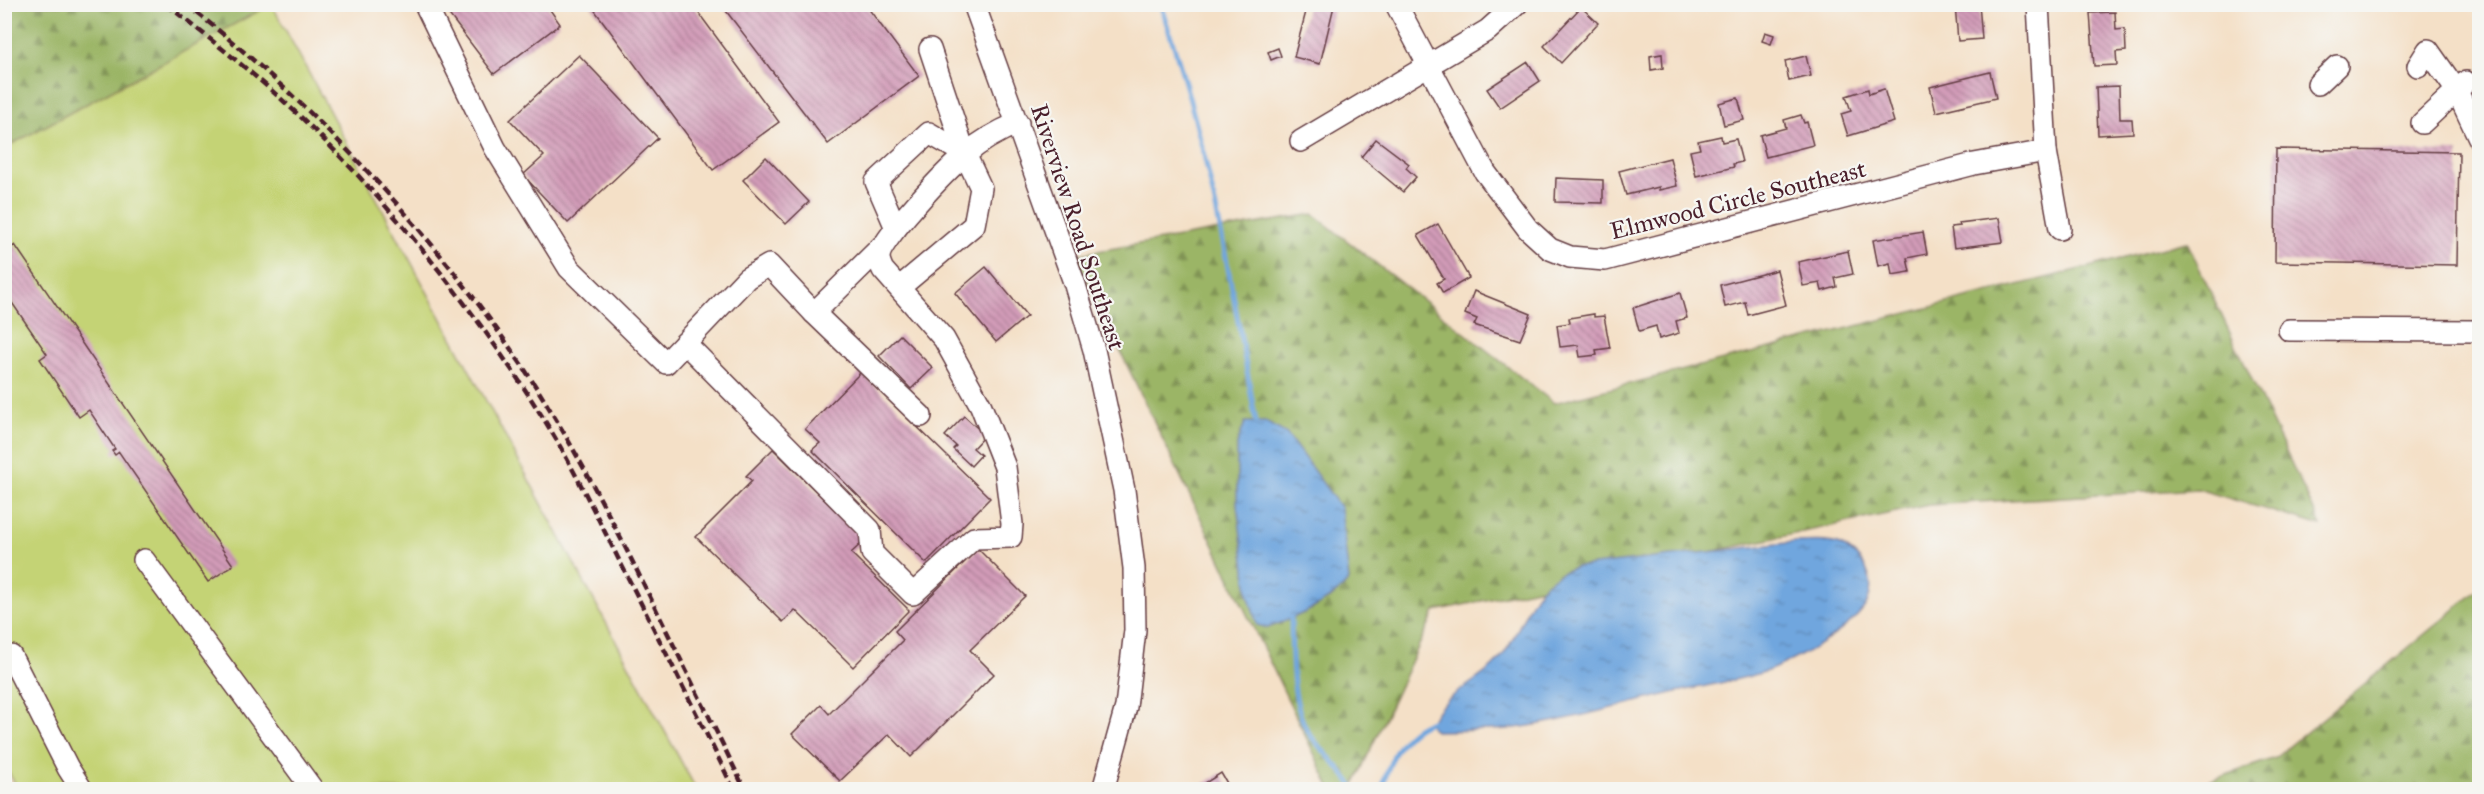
<svg xmlns="http://www.w3.org/2000/svg" width="2484" height="794" viewBox="0 0 2484 794" font-family="'IM FELL Great Primer',serif">
  <style>
    .forest { fill: url(#forest-firs); stroke: #726a48; stroke-width: 1.5 }
    .garden { fill: #c4d375; stroke: #877950; stroke-width: 1.5 }
    .water { fill: url(#water-ripples); stroke: #5d6284; stroke-width: 1.5 }
    .lines { fill: none; stroke-linecap: round; stroke-linejoin: round }
    .stream { stroke: #70a6de; stroke-width: 5 }
    .building { fill: url(#building-back-hatch) }
    .minor-casing { stroke: #643c42; stroke-width: 24 }
    .minor { stroke: #fff; stroke-width: 21 }
    .rail { stroke: #4a1f2b; stroke-width: 4.5; stroke-dasharray: 9 4.5; stroke-linecap: butt }
    .labels { text-anchor: middle; dominant-baseline: central; stroke-width: 4.5; stroke-linejoin: round; paint-order: stroke }
    .street-label { font-size: 24px; fill: #4a1f2b; stroke: #f6f6f2 }
  </style>
  <defs>
    <pattern id="forest-firs" width="22" height="20" patternUnits="userSpaceOnUse" patternTransform="scale(1.5)"><rect width="22" height="20" fill="#9bb566"/><path d="M5 1l3.5 6h-7zM16 11l3.5 6h-7z" fill="#809354"/></pattern>
    <pattern id="water-ripples" width="26" height="14" patternUnits="userSpaceOnUse" patternTransform="scale(1.5)"><rect width="26" height="14" fill="#70a6de"/><path d="M2 4q2-2 4 0t4 0M15 11q2-2 4 0t4 0" fill="none" stroke="#5e87b4"/></pattern>
    <pattern id="building-back-hatch" width="6" height="6" patternUnits="userSpaceOnUse" patternTransform="scale(1.5)"><rect width="6" height="6" fill="#d29bb8"/><path d="M-1 5l2 2M0 0l6 6M5-1l2 2" fill="none" stroke="#ac7e96"/></pattern>
  </defs>
  <rect width="100%" height="100%" fill="#f6f6f2"/>
  <filter id="ink" filterUnits="userSpaceOnUse"><feTurbulence type="fractalNoise" baseFrequency=".0167" numOctaves="2"/><feDisplacementMap in="SourceGraphic" scale="12" xChannelSelector="R" yChannelSelector="G"/><feConvolveMatrix kernelMatrix="1 2 1 2 8 2 1 2 1" color-interpolation-filters="sRGB"/></filter>
  <filter id="wash" filterUnits="userSpaceOnUse"><feTurbulence type="fractalNoise" baseFrequency=".008" numOctaves="4" result="noise"/><feDisplacementMap in="SourceGraphic" scale="24" xChannelSelector="R" yChannelSelector="G"/><feGaussianBlur stdDeviation="1.35" result="paint"/><feColorMatrix in="noise" values="0 0 0 0 0 0 0 0 0 0 0 0 0 0 0 0 0 1.4 0 .05"/><feComposite in="paint" operator="in"/></filter>
  <g filter="url(#wash)">
    <rect width="100%" height="100%" fill="#f4e0c7"/>
    <g class="forest">
      <path d="M5,5H270L5,148Z"/>
      <path d="M1313,214L1554,403L2187,242L2321,526L2198,489L1929,505L1435,611L1352,789H1331L1074,255Z"/>
      <path d="M2479,589V789H2186L2275,758Z"/>
    </g>
    <path class="garden" d="M270,5H272L696,789L19,790L5,767V148Z"/>
    <g class="water">
      <path d="M1245,422H1266L1287,434L1341,508L1349,580C1331,604 1295,617 1268,628L1257,625L1248,594L1237,504V444Z"/>
      <path d="M1795,542C1811,542 1830,539 1844,547C1870,562 1881,592 1858,615C1837,637 1798,659 1770,670C1743,680 1702,686 1672,693C1617,706 1564,722 1508,729C1484,731 1459,730 1435,731L1430,726C1439,697 1472,686 1493,666C1528,633 1521,583 1576,567Z"/>
    </g>
    <g class="lines">
      <g class="stream">
        <path d="M1160,4C1208,140 1231,281 1256,422"/>
        <path d="M1291,619C1292,653 1290,708 1311,736C1325,755 1343,769 1355,790"/>
        <path d="M1382,790C1389,760 1401,731 1432,721"/>
      </g>
    </g>
    <g id="blocks">
      <g class="building">
        <path d="M441,4H546L560,24L494,74Z"/>
        <path d="M590,4H692L779,122L713,170Z"/>
        <path d="M726,4H865L919,76L828,144L723,7Z"/>
        <path d="M1308,4L1334,6L1320,64L1294,57Z"/>
        <path d="M1955,4H1979L1982,39L1958,41Z"/>
        <path d="M1581,7L1598,23L1561,63L1544,46Z"/>
        <path d="M2115,12L2116,30L2125,29L2126,51L2116,52L2117,65L2094,66L2090,13Z"/>
        <path d="M1765,32L1774,35L1771,44L1762,41Z"/>
        <path d="M1278,48L1281,56L1271,60L1268,52Z"/>
        <path d="M1662,54L1663,68L1651,70L1650,56Z"/>
        <path d="M579,55L658,138L568,223L523,175L544,156L510,120Z"/>
        <path d="M1806,56L1811,76L1789,81L1785,61Z"/>
        <path d="M1528,62L1540,81L1500,108L1487,89Z"/>
        <path d="M1990,72L1996,98L1936,112L1930,87Z"/>
        <path d="M2119,86L2120,119H2132L2133,133L2098,135L2096,87Z"/>
        <path d="M1868,89L1869,94L1884,89L1894,122L1848,136L1841,114L1851,111L1846,96Z"/>
        <path d="M1738,98L1744,120L1724,125L1719,103Z"/>
        <path d="M1801,115L1804,123L1807,122L1813,145L1766,157L1760,135L1786,128L1784,120Z"/>
        <path d="M1721,136L1722,142L1736,139L1742,162L1733,164L1734,167L1696,176L1690,151L1700,149L1698,141Z"/>
        <path d="M1376,139L1409,164L1406,168L1416,177L1403,192L1361,157Z"/>
        <path d="M2276,149L2459,152L2457,265L2275,262Z"/>
        <path d="M766,157L809,202L786,224L743,180Z"/>
        <path d="M1670,158L1677,186L1659,190V187L1626,195L1619,171Z"/>
        <path d="M1556,178L1603,180V203L1555,202Z"/>
        <path d="M1999,218L2003,242L1954,248L1951,227L1960,226L1959,223Z"/>
        <path d="M1438,224L1469,278L1443,293L1437,283L1444,279L1418,235Z"/>
        <path d="M1923,232L1927,254L1907,258L1910,272L1892,275L1890,263L1878,266L1873,240Z"/>
        <path d="M15,245L233,565L208,582L119,452L115,455L112,451L115,449L89,410L79,417L40,359L47,354L4,291V253Z"/>
        <path d="M1848,251L1853,274L1835,278L1837,287L1822,291L1820,283L1803,286L1798,262Z"/>
        <path d="M986,267L1027,316L996,342L955,293Z"/>
        <path d="M1777,270L1786,305L1748,315L1745,302L1725,307L1720,285Z"/>
        <path d="M1474,291L1531,314L1520,340L1474,325L1477,319L1465,314Z"/>
        <path d="M1680,293L1687,318L1676,321L1679,333L1659,339L1656,326L1639,331L1633,308Z"/>
        <path d="M1594,314V317L1604,316L1610,348L1596,350L1597,355L1580,357L1578,345L1560,347L1557,325L1570,323L1569,318Z"/>
        <path d="M900,335L933,368L911,389L879,356Z"/>
        <path d="M861,372L990,498L926,563L812,450L820,443L805,429Z"/>
        <path d="M964,416L985,435L973,448L981,455L971,466L953,449L956,446L945,436Z"/>
        <path d="M773,449L865,540L851,553L909,610L853,667L795,610L783,622L696,537L752,481L746,476Z"/>
        <path d="M978,549L1025,596L970,650L994,674L911,757L889,734L840,781L792,734L821,705L829,714L903,640L895,631Z"/>
        <path d="M1221,773L1231,790H1194Z"/>
      </g>
    </g>
  </g>
  <g filter="url(#ink)">
    <use href="#blocks" fill-opacity="0" stroke="#643c42" stroke-width="1.5"/>
    <g class="lines">
      <g class="minor-casing">
        <g id="minor">
          <path d="M425,4L495,148L569,268L666,363L747,278L769,265L814,313"/>
          <path d="M974,4L1075,285L1094,350L1124,490L1134,568L1135,630L1126,707L1103,790"/>
          <path d="M1396,4L1485,172L1528,229L1550,249L1570,257L1605,260L1974,164L2046,151"/>
          <path d="M2038,4L2046,151L2060,229"/>
          <path d="M2418,66L2428,50L2457,91L2480,140"/>
          <path d="M2318,84L2337,66"/>
          <path d="M2422,123L2466,82"/>
          <path d="M1301,141L1488,30L1517,4"/>
          <path d="M896,228L876,182L929,133L965,154"/>
          <path d="M882,246L814,313L921,416"/>
          <path d="M900,287L974,225L981,188L965,154L930,49"/>
          <path d="M2289,330L2480,331"/>
          <path d="M685,343L870,530L872,553L913,594L974,538L1011,537L1012,524L1005,467L981,406L944,339L883,270C881,266 879,261 879,257C880,239 949,168 966,154C981,141 999,131 1018,123"/>
          <path d="M144,560L313,790"/>
          <path d="M11,656L68,768L82,790"/>
        </g>
      </g>
      <use href="#minor" class="minor"/>
      <g class="rail">
        <path d="M166,4C223,49 280,94 330,146C408,226 480,318 540,413C568,457 591,505 615,552C655,631 695,710 734,790"/>
        <path d="M186,4C314,105 427,226 519,361C571,438 613,522 654,605C684,667 715,728 745,790"/>
      </g>
    </g>
  </g>
  <g class="labels">
    <g class="street-label">
      <text transform="translate(1738 200) rotate(-14)">Elmwood Circle Southeast</text>
      <text transform="translate(1078 227) rotate(72)">Riverview Road Southeast</text>
    </g>
  </g>
  <rect width="2484" height="794" fill="none" stroke="#f6f6f2" stroke-width="24"/>
</svg>
